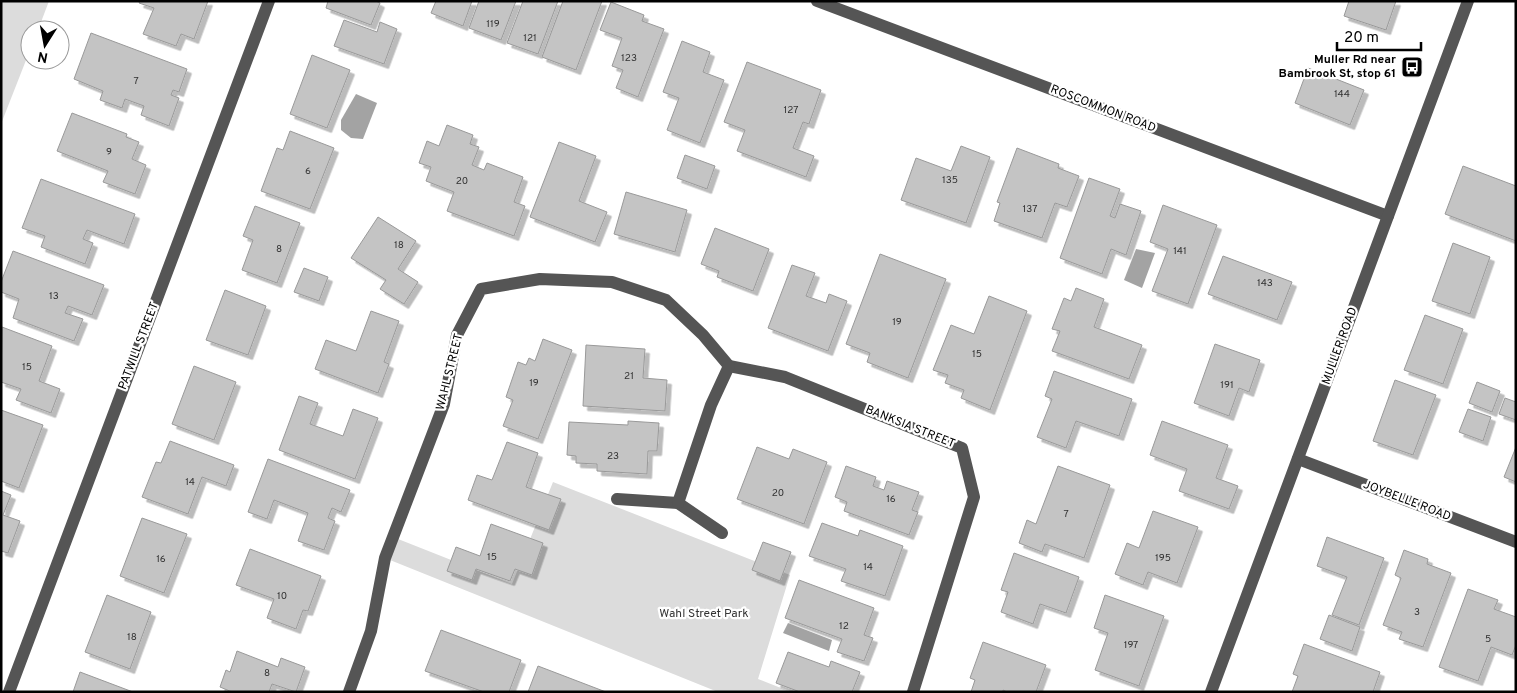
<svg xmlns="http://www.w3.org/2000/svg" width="1517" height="693" viewBox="0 0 1517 693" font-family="Overpass,sans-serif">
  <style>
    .green { fill: #dcdcdc }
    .water { fill: #a3a3a3 }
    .building { fill: #c4c4c4; stroke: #999; filter: url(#shadow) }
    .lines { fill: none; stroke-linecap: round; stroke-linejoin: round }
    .minor { stroke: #555; stroke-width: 12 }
    .labels { text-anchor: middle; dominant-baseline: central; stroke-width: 4.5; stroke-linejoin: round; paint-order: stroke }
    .number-label { font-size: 10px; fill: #313131 }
    .poi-label { font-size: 12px; font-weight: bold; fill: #000; stroke: #fff; text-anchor: end }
    .street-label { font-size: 12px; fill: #000; stroke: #fff }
    .park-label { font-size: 12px; fill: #333; stroke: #fff }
  </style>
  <defs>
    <filter id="shadow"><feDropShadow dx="4.5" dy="4.5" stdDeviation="0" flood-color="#0004"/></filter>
  </defs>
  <rect width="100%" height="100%" fill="#fff"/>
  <g class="green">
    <path d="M1,1H49L38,30H30V50L1,124Z"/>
    <path d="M553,482L790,575L758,679L791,692H718L385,558L393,537L512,584Z"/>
  </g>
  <g class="water">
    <path d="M356,94L377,103L363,139L351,138L341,130V120Z"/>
    <path d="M1136,249L1155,253L1142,288L1124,280Z"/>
    <path d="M788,623L832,640L829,651L783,633Z"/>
  </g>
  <g class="building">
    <path d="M140,1H208L194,39L181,34L176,46L143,34L154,8L139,3Z"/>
    <path d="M328,1H376L380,3L371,25L326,8Z"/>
    <path d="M436,1H472L463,26L431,13Z"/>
    <path d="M479,1H516L501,40L469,28Z"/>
    <path d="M523,1H558L538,54L507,43Z"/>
    <path d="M563,1H602L576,70L542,57Z"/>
    <path d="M1349,1H1396L1386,30L1344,16Z"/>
    <path d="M611,2L644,15L642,21L664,29L638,97L616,88L623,70L612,66L622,38L600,30Z"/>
    <path d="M344,20L377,32L380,22L397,29L384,64L334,46Z"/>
    <path d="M91,33L187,69L179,92L173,90L171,95L179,98L169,126L141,115L144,106L125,99L122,108L100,100L103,91L74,79Z"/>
    <path d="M682,41L710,52L703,72L724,80L700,143L667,130L679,98L663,92Z"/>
    <path d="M312,55L350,70L327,128L290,114Z"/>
    <path d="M747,62L821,90L809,124L803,122L793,148L814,156L806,177L737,151L745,130L724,122Z"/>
    <path d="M1308,68L1364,90L1350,125L1295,103Z"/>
    <path d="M72,113L127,134L126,137L139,142L132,159L146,165L135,194L103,182L108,171L57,151Z"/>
    <path d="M447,125L473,135L470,144L479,147L472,165L484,170L487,163L523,177L514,202L525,206L514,236L447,211L454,192L426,181L431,167L419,163L427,141L439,146Z"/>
    <path d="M290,131L334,148L310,209L261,191L277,148L283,150Z"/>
    <path d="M559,142L596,156L579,201L607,212L595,242L530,217Z"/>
    <path d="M961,146L990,157L966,223L901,200L916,158L951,171Z"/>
    <path d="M1017,148L1059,164L1058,168L1079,176L1067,207L1055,203L1042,238L994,221L1000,203L997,202Z"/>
    <path d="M685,155L715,166L707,189L677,178Z"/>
    <path d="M1463,166L1516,186V241L1445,214Z"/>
    <path d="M1089,178L1120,189L1110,216L1115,218L1120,204L1141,211L1126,255L1111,249L1102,274L1060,258Z"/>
    <path d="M41,179L135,214L124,244L87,230L83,239L93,243L85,264L41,247L45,236L22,228Z"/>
    <path d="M626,192L687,210L675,252L614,234Z"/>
    <path d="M1163,205L1217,225L1188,304L1152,291L1168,249L1150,242Z"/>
    <path d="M255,206L300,223L277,283L242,270L253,240L243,236Z"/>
    <path d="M378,217L416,241L398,269L418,282L404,304L380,289L386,280L351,258Z"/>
    <path d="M715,228L769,249L753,291L717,277L719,271L701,264Z"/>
    <path d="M1453,243L1490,257L1470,314L1432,301Z"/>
    <path d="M13,251L104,285L92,315L68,306L65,313L83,319L74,341L13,318L19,299L1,292V282Z"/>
    <path d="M880,254L946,279L908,378L867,362L870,353L846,344Z"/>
    <path d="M1223,256L1292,282L1277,320L1208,294Z"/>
    <path d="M792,265L815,273L806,296L826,303L829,294L847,301L828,351L768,328Z"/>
    <path d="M304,268L328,277L319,301L294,292Z"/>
    <path d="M1076,288L1104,299L1094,327L1142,345L1129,379L1052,351L1060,331L1052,329L1064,298L1071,301Z"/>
    <path d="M225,290L266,306L248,355L206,340Z"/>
    <path d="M989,296L1027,311L990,410L961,398L964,390L945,383L948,375L933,370L951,325L974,334Z"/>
    <path d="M371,311L399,321L384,362L389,364L378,393L315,369L326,340L356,351Z"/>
    <path d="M1425,315L1463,329L1443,384L1404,370Z"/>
    <path d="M2,327L52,346L39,381L60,389L51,413L16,400L21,389L1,382Z"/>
    <path d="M543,339L572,350L538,439L503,426L513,400L506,397L518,362L526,365L529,358L535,361Z"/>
    <path d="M1215,344L1260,360L1249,392L1239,388L1229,416L1194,403Z"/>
    <path d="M586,345L645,349L643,378L667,380L665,411L583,406Z"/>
    <path d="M194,366L236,382L214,440L172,424Z"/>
    <path d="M1054,371L1132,399L1119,436L1076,421L1066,448L1037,437L1052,399L1045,396Z"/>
    <path d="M1395,380L1436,395L1413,455L1373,441Z"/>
    <path d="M1477,382L1500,391L1492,412L1469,403Z"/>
    <path d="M299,396L318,403L310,424L343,436L353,409L378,418L355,479L279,450Z"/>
    <path d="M1505,398L1516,402V420L1499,414Z"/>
    <path d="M1468,409L1491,417L1483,441L1459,432Z"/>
    <path d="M1,410L43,425L19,488L1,481Z"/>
    <path d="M628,421L659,423L657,451H648L647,474L597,471V464L576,463V456L567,455L569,422L628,425Z"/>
    <path d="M1162,421L1228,445L1216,478L1238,486L1229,509L1179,491L1187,469L1150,455Z"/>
    <path d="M170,441L234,465L226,486L202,477L188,514L142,497L156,462L161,463Z"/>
    <path d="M507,442L538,453L526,487L561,499L549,530L468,500L477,475L492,480Z"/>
    <path d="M757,447L789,459L793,449L827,462L804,524L737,499Z"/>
    <path d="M1516,447V482L1504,477Z"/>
    <path d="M268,459L350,490L341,512L332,508L328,518L335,521L324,550L298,541L308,513L274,500L267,519L248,512Z"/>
    <path d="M846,466L876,477L873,486L884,490L887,481L919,492L912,510L918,512L909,535L844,511L847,502L835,497Z"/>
    <path d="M1058,466L1110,485L1084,558L1045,544L1042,552L1019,543L1027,520L1036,524Z"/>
    <path d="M1,491L11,495L3,515L20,521L8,553L1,551Z"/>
    <path d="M1153,511L1198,527L1177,583L1148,572L1143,585L1115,574L1127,543L1139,548Z"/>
    <path d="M142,518L187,534L164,593L120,576Z"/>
    <path d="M822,523L858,536L860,530L903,546L885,596L841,581L846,569L809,556Z"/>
    <path d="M491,524L543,543L532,575L515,569L510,581L476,569L472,580L447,571L456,547L480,556Z"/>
    <path d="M1327,537L1384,558L1359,625L1332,615L1347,577L1317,566Z"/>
    <path d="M763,542L791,552L780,581L752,570Z"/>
    <path d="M250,549L321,576L308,611L303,610L296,629L267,618L274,599L236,585Z"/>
    <path d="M1404,550L1428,559L1427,564L1451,573L1423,647L1399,639L1402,632L1383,625L1401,578L1395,575Z"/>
    <path d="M1014,553L1079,577L1066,613L1040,604L1033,624L1001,612L1008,592L1001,590Z"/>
    <path d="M799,580L874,608L864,635L873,638L864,661L837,652L842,639L785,618Z"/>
    <path d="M1468,589L1498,600L1494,609L1516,617V645L1512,655L1491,647L1478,681L1439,667Z"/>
    <path d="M107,595L151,612L130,669L85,652Z"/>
    <path d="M1105,595L1164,616L1139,686L1095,670L1108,633L1094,628Z"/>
    <path d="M1329,615L1360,627L1352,651L1320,639Z"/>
    <path d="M441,630L521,660L509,692H484L425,671Z"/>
    <path d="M983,642L1046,665L1036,692H1007L1003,690V692H971L975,680L970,678Z"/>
    <path d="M1304,644L1380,672L1373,692H1292L1298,676L1293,674Z"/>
    <path d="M237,651L278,667L281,658L305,667L296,692L272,684L269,692H232L220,687L226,670L230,672Z"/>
    <path d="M788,652L829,667L831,661L860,672L852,692H800L776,683Z"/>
    <path d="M538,666L606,692H528Z"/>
    <path d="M80,672L133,692H73Z"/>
  </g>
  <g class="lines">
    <g class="minor">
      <path d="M817,1L1388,216"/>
      <path d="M729,366L785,377L962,448L974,497L913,692"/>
      <path d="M1298,459L1516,542"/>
      <path d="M617,499L678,503L722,533"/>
      <path d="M9,692L269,1"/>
      <path d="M349,692L371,631L385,558L444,404L457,335L481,289L540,279L612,282L666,300L703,335L729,366L711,405L678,503"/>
      <path d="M1211,692L1468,1"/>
    </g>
  </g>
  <defs>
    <g id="bus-square" transform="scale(1.125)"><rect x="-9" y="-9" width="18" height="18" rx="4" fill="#000" stroke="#fff"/><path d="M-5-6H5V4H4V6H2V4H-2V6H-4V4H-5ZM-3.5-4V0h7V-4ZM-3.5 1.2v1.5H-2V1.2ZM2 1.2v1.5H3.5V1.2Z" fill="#fff"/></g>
  </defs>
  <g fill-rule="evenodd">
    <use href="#bus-square" x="1412" y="67"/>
  </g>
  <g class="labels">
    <g class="number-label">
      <text x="493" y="24">119</text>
      <text x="530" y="38">121</text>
      <text x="629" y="58">123</text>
      <text x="136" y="81">7</text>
      <text x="1342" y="94">144</text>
      <text x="791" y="110">127</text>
      <text x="109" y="152">9</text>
      <text x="308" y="171">6</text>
      <text x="950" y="180">135</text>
      <text x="462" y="181">20</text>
      <text x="1030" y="209">137</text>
      <text x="399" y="245">18</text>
      <text x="279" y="249">8</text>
      <text x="1180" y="251">141</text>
      <text x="1265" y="283">143</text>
      <text x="54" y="296">13</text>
      <text x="897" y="322">19</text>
      <text x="977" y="354">15</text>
      <text x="27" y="367">15</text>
      <text x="629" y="376">21</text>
      <text x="534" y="383">19</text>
      <text x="1227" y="385">191</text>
      <text x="613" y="456">23</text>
      <text x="190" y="482">14</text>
      <text x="778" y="493">20</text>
      <text x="891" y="499">16</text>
      <text x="1066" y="514">7</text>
      <text x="492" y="557">15</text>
      <text x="1163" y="558">195</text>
      <text x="161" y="559">16</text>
      <text x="868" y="567">14</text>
      <text x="282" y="596">10</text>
      <text x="1417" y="612">3</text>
      <text x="844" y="626">12</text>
      <text x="132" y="637">18</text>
      <text x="1488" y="639">5</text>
      <text x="1131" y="645">197</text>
      <text x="267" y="673">8</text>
    </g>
    <g class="poi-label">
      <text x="1396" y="60">Muller Rd near<tspan x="1396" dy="14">Bambrook St, stop 61</tspan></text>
    </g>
    <g class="street-label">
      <text transform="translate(1103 109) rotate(21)">ROSCOMMON ROAD</text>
      <text transform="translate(139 346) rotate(-69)">PATWILL STREET</text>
      <text transform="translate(1340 346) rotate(-70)">MULLER ROAD</text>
      <text transform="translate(450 372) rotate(-76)">WAHL STREET</text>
      <text transform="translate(910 427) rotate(22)">BANKSIA STREET</text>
      <text transform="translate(1407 501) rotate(21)">JOYBELLE ROAD</text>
    </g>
    <g class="park-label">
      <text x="704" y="614">Wahl Street Park</text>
    </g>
  </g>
  <rect width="1517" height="693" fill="none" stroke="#000000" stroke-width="5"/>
  <g transform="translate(45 45) rotate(191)"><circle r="24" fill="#ffffff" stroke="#999999"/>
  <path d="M0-4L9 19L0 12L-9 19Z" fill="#000000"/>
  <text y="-8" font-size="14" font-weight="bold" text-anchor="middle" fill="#000000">N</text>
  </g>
  <path d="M1337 42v8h84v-8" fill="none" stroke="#000000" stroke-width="2.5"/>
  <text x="1344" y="42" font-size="15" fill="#000000" stroke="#ffffff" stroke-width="4" paint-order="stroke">20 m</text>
</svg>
